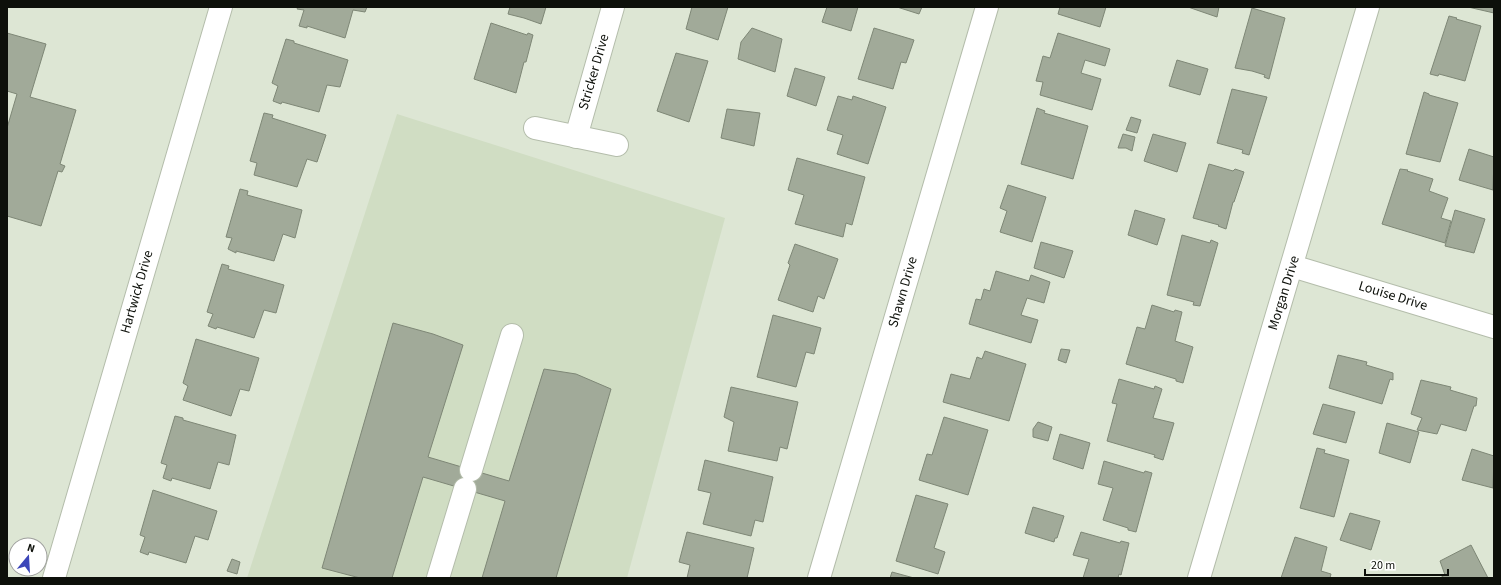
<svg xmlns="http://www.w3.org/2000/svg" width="1501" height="585" viewBox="0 0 1501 585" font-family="'Source Sans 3',sans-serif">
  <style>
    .built { fill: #d0ddc3 }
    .building { fill: #a1aa99; stroke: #7e8776 }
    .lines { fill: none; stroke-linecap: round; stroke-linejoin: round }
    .minor-casing { stroke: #b4bdab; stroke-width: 24 }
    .minor { stroke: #fff; stroke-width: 22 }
    .labels { text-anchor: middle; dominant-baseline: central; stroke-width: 4; stroke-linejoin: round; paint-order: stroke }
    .street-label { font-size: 14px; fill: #0d100a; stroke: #fff }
  </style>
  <rect width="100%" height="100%" fill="#dde6d4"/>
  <path class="built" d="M397,114L725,218L627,578H247Z"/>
  <g class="building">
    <path d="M298,7H367L365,12L353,10L345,38L307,26V28L299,26L304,10L297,9Z"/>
    <path d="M510,7H546L541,24L524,18L508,14Z"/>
    <path d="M692,7H728L718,40L686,29Z"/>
    <path d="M827,7H858L851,31L822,22Z"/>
    <path d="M897,7H922L919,14Z"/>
    <path d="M1060,7H1106L1100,27L1058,14Z"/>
    <path d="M1188,7H1219L1217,17Z"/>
    <path d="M1468,7H1494V13Z"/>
    <path d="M1252,8L1285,18L1269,79L1264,77L1265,75L1252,71L1235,68Z"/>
    <path d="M1449,16L1457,18L1456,19L1481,26L1465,81L1439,74L1438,76L1430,74Z"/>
    <path d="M491,23L527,35L528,33L533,35L526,62H524L516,93L474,79Z"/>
    <path d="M752,28L782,39L775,72L738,59L741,42Z"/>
    <path d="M874,28L914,40L906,63L901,62L893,89L858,79Z"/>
    <path d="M7,33L46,44L30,97L76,110L60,164L65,166L62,172L58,171L41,226L7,216V128L17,94L7,91Z"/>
    <path d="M1058,33L1110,49L1105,66L1085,60L1081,73L1101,79L1092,110L1040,95L1043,82L1036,81L1043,56L1050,58Z"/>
    <path d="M286,39L294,41V43L348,60L340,87L327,85L319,112L282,102L281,104L273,101L278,86L272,83Z"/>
    <path d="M676,53L708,61L689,122L657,111Z"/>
    <path d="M1177,60L1208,69L1200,95L1169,86Z"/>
    <path d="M795,68L825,77L816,106L787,96Z"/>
    <path d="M1232,89L1267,97L1249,155L1242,153L1243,150L1217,143Z"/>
    <path d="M1424,92L1429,94V95L1458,103L1440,162L1406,154Z"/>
    <path d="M838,96L852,100L853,96L886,107L868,164L837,154L843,135L827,130Z"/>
    <path d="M1037,108L1045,111L1044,113L1088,126L1073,179L1021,164Z"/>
    <path d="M727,109L760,113L754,146L721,138Z"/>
    <path d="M264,113L273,115L272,118L326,135L317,162L307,159L297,187L254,175L257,163L250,161Z"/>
    <path d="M1131,117L1141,120L1137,133L1126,130Z"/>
    <path d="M1123,134L1135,137L1132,151L1126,148H1118Z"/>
    <path d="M1153,134L1186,143L1177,172L1144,161Z"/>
    <path d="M1469,149L1494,157L1493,190L1459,180Z"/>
    <path d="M797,158L865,177L852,225L846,223L843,237L795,224L804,195L788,190Z"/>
    <path d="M1209,164L1233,171L1235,169L1244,172L1234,202H1233L1226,229L1218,226L1219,225L1193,218Z"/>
    <path d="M1400,169L1408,170L1407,171L1433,179L1429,191L1448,198L1441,218L1451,221L1445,243L1382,224Z"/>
    <path d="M1008,185L1046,197L1032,242L1000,232L1007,211L1000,208Z"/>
    <path d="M240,189L248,191L247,195L302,210L295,238L283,234L274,261L236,251V253L228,249L232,238L226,237Z"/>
    <path d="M1135,210L1165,219L1157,245L1128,235Z"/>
    <path d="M1455,210L1485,219L1474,253L1445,246Z"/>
    <path d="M1182,235L1210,243L1211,240L1218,243L1200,306L1193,305L1194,302L1167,295Z"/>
    <path d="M1041,242L1073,251L1064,278L1034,268Z"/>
    <path d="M795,244L838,259L824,299L818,296L813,312L778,300L790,265L788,263Z"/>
    <path d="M222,264L229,266L228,269L284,285L276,313L264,310L254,338L217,327L216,329L208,326L213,314L207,312Z"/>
    <path d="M996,271L1029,281L1031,275L1050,282L1044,303L1027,298L1021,315L1038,320L1031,343L969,324L976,299L981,300L984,289L990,291Z"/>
    <path d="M1152,305L1174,312L1175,310L1182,312L1175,341L1193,347L1183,383L1176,381V379L1126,364L1137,327L1145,329Z"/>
    <path d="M773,315L821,328L814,354L806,352L796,387L757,377Z"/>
    <path d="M393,323L433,334L463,345L428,457L509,481L544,369L576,374L611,389L556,578H482L505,501L423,477L392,578H360L322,568Z"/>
    <path d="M196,339L259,358L249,391L240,389L231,416L183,400L188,386L183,383Z"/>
    <path d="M1061,349L1070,350L1066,363L1058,360Z"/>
    <path d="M985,351L1026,364L1009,421L943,402L951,374L970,379L977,357L982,359Z"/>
    <path d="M1338,355L1367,362L1366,365L1393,373V380L1390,379L1382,404L1329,388Z"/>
    <path d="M1119,379L1154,389L1155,386L1162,389L1153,418L1174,423L1163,460L1154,457L1155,455L1107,441L1117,404L1112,403Z"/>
    <path d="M1421,380L1451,387L1450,390L1477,398L1476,406H1474L1466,431L1441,424L1437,434L1417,430L1422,418L1411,414Z"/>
    <path d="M731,387L798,402L787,449L780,447L777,461L728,451L734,422L724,417Z"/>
    <path d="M1323,404L1355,412L1346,443L1313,434Z"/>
    <path d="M175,416L183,418V420L236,435L229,465L218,462L210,489L172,478L171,481L163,478L167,465L161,463Z"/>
    <path d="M944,417L988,430L968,495L919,480L927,454L932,455Z"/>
    <path d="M1038,422L1052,427L1048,441L1033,437V429Z"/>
    <path d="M1387,423L1419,432L1410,463L1379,453Z"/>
    <path d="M1060,434L1090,443L1083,469L1053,459Z"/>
    <path d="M1317,448L1325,450L1324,453L1349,460L1334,517L1300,508Z"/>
    <path d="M1472,449L1494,456L1493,488L1462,480Z"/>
    <path d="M705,460L773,477L763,522L755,520L751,536L703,524L711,493L698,490Z"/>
    <path d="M1104,461L1144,473L1145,471L1152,473L1136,532L1128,530V528L1103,520L1113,488L1098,484Z"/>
    <path d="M153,490L217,511L208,540L195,536L186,563L149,552L148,555L140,552L145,537L140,535Z"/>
    <path d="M916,495L948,504L934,548L945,552L938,574L896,561Z"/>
    <path d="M1033,507L1064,516L1057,538H1055L1054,542L1025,533Z"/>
    <path d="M1350,513L1380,521L1371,550L1340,540Z"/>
    <path d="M687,532L754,548L747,578H687L690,565L679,562Z"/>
    <path d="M1081,532L1120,543L1121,541L1129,543L1121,575L1119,574L1118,578H1083L1089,559L1073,555Z"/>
    <path d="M1295,537L1327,547L1321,571L1331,574L1330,578H1281Z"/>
    <path d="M1471,545L1488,578H1440L1445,575L1440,561Z"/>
    <path d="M232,559L240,562L237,574L227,571Z"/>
    <path d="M892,572L914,578H890Z"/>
  </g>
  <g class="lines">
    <g class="minor-casing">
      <g id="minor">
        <path d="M535,128L617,145"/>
        <path d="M576,137L613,7"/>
        <path d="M1292,266L1494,327"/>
        <path d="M471,470L512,335"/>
        <path d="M54,578L221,7"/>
        <path d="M438,578L465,489"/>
        <path d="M819,578L987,7"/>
        <path d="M1199,578L1368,7"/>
      </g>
    </g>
    <use href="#minor" class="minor"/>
  </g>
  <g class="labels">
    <g class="street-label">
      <text transform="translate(594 72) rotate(-74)">Stricker Drive</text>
      <text transform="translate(137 292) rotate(-74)">Hartwick Drive</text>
      <text transform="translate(903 292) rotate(-74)">Shawn Drive</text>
      <text transform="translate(1284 293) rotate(-73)">Morgan Drive</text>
      <text transform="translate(1393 296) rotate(17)">Louise Drive</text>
    </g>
  </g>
  <rect width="1501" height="585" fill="none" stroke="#0d100a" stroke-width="16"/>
  <g transform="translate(28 557) rotate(18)"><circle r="19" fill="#ffffff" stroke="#9e9f9d"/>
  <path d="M0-3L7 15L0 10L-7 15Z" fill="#3c46b9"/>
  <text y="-6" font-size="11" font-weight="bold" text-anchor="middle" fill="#0d100a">N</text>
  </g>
  <path d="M1365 569v6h83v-6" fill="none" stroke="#0d100a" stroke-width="2"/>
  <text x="1371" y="569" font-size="12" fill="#0d100a" stroke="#ffffff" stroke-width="3" paint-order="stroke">20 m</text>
</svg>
